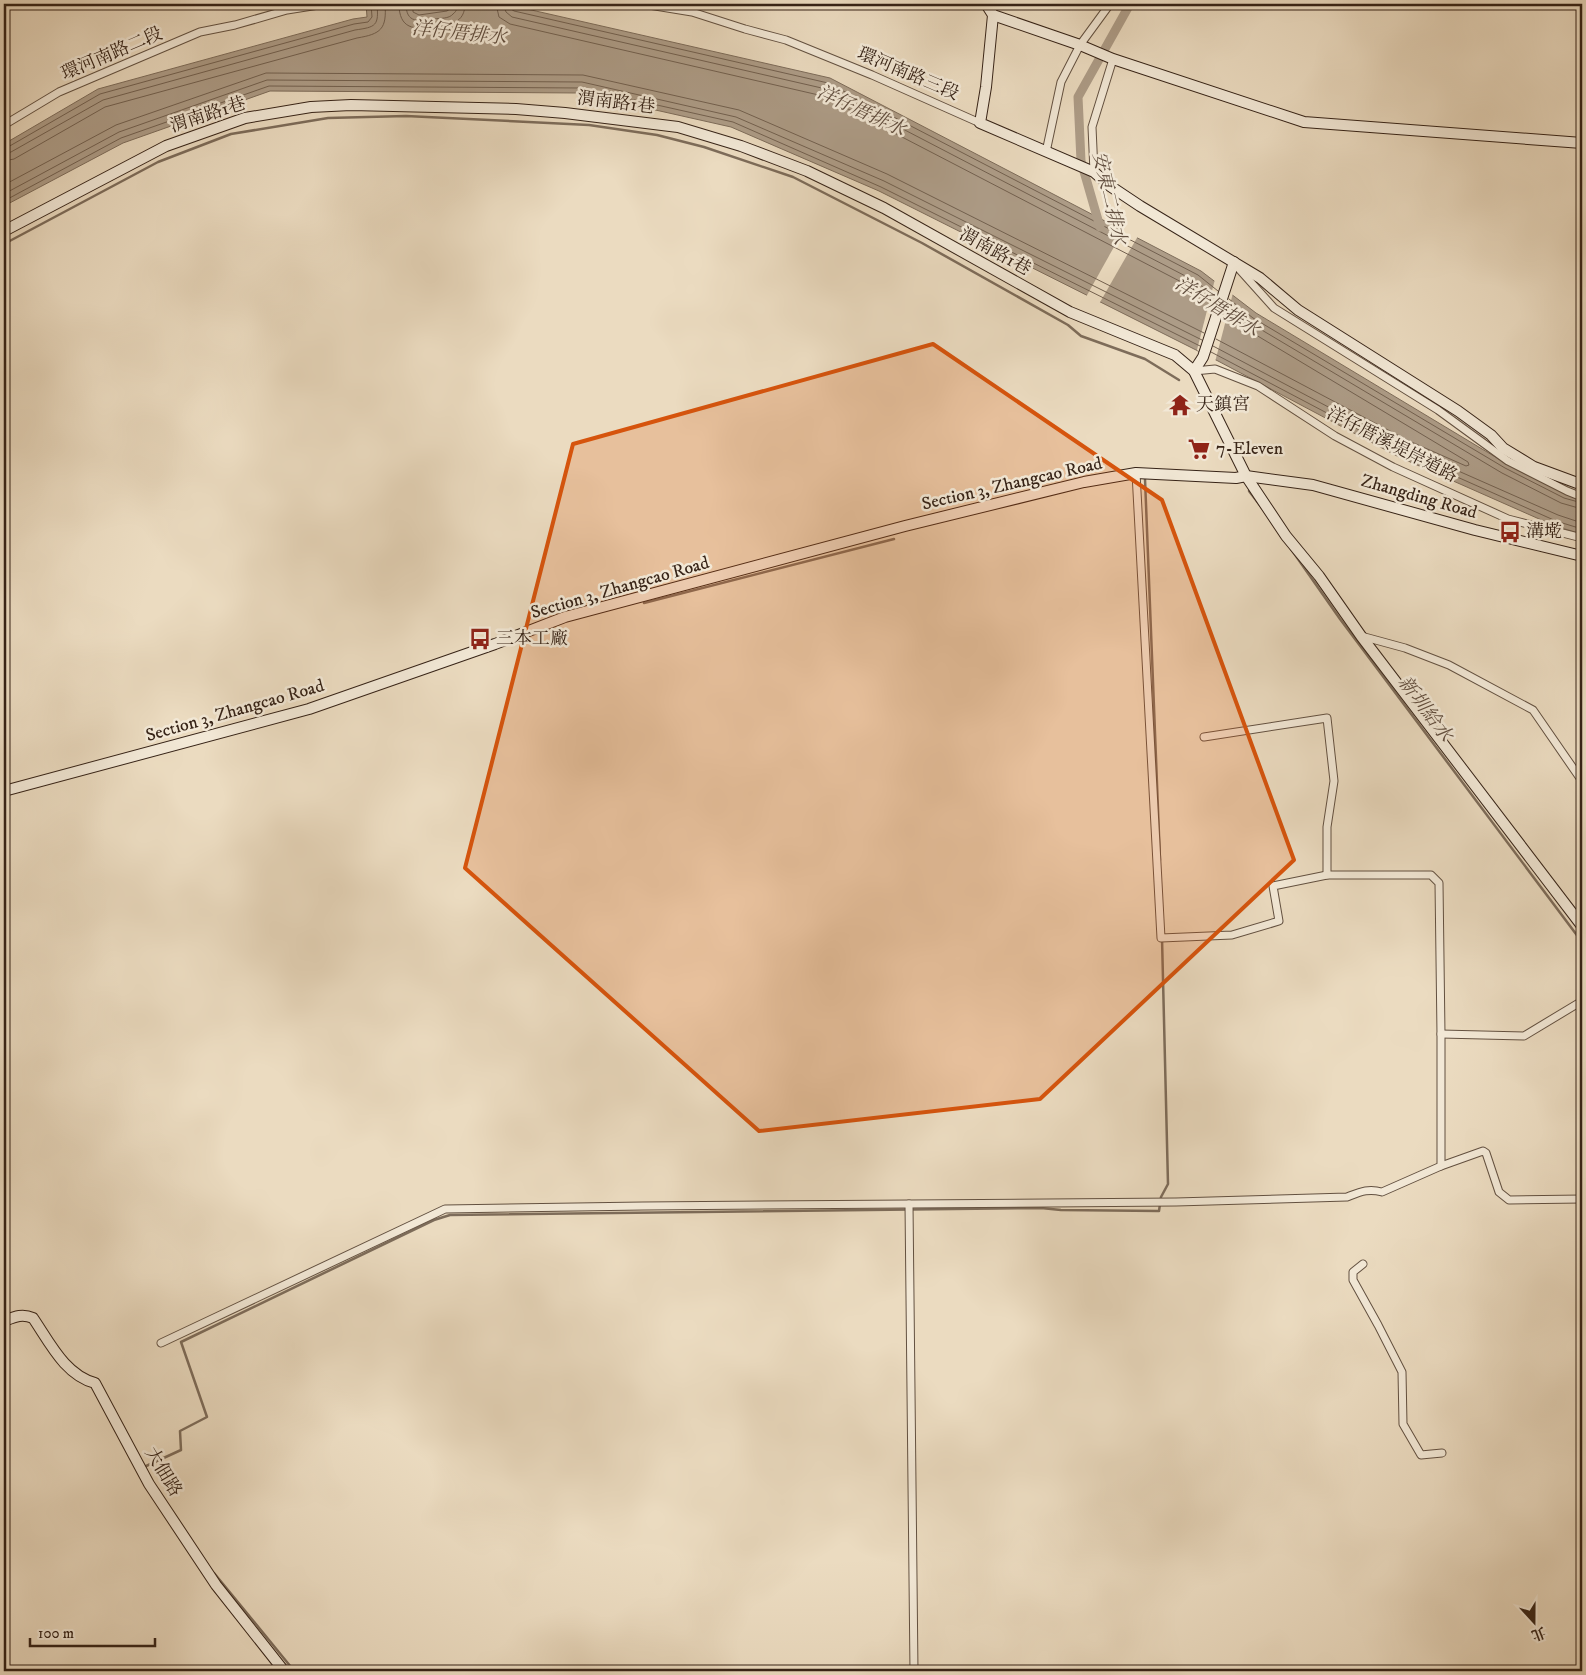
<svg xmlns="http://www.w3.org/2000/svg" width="1586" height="1675" viewBox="0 0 1586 1675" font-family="'IM FELL DW Pica','Noto Serif TC',serif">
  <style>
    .water { fill: #ad9c87; stroke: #7d6c5a }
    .pier { fill: #ebdbc0 }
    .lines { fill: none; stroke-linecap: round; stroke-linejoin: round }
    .shore { stroke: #72604f; stroke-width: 1 }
    .stream { stroke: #7d6c5a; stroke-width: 2.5 }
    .canal { stroke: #ad9c87; stroke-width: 9 }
    .street-casing { stroke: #635141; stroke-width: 9 }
    .secondary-casing { stroke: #362317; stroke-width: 12 }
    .street { stroke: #f2e8d6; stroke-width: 7 }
    .secondary { stroke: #f2e8d6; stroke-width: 10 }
    .marked { fill: #d6540d; fill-opacity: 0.2; stroke: #d6540d; stroke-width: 4; stroke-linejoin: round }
    .labels { text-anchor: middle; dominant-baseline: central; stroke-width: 5; stroke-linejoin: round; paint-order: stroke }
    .street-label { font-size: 18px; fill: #362317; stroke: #f2e8d6 }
    .poi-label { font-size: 18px; fill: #362317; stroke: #f2e8d6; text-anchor: start }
    .water-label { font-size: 19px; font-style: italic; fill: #604d3e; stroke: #f2e8d6 }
  </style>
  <rect width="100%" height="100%" fill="#ebdbc0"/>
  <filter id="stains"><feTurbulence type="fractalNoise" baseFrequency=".004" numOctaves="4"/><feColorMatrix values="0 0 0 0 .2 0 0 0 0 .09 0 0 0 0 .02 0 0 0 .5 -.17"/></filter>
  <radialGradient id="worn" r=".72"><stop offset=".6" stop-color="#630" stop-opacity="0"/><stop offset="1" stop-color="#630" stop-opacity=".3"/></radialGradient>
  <path class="water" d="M366,4H417L418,10L463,4H505L830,78L1201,271L1256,313L1507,464L1582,499V534L1555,526L1399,457L1218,361L879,191L731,127L580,93L270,91L123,143L4,206V144L98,89L353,19L367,17Z"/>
  <g class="pier">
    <path d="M1124,229L1138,236L1099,304L1086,297Z"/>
    <path d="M1215,279L1233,293L1215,362L1197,350Z"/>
  </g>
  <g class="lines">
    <g class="shore">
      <path d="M399,4C399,29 414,30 434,27C450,25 465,23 465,4"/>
      <path d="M406,4C406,24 419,21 434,19C440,18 449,19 453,14C457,11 457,8 458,4"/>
      <path d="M413,4V12L419,15L447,11L451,8V4"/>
      <path d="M496,4L499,17L510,24L823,96L1191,287L1214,304"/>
      <path d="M503,4L506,12L512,17L826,89L1195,281L1216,297"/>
      <path d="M510,4L511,9L514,11L828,83L1198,275L1218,291"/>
      <path d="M4,148L8,147L100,94L354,24L368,22L372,17L371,4"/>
      <path d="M4,154L11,152L103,100L355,30C376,27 379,26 377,4"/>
      <path d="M4,161L14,159L105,107L357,38C381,34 387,29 385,4"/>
      <path d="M4,185L116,125L266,73L583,75L739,110L887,174L1204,333"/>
      <path d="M4,194L119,132L267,80L582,82L736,117L884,181L1202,340"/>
      <path d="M4,201L121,138L269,86L581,88L733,122L881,187L1200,346"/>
      <path d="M1229,299L1253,318L1505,468L1564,498L1582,503"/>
      <path d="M1227,305L1250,323L1502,473L1561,503L1582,509"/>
      <path d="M1216,339L1407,440L1466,466L1469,465L1468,462L1246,329L1224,313"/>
      <path d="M1213,346L1404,447L1558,515L1582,523"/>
      <path d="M1211,352L1401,452L1556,521L1582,529"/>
    </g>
    <g class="stream">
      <path d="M4,244L158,162L231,134L328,118L406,116L589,125L657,135L704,147L793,177L922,243L1068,325L1081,336L1145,359L1179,380"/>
      <path d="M1145,479L1160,860"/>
      <path d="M1249,491L1262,508"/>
      <path d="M1291,549L1340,619L1582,942"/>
      <path d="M644,603L894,539"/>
      <path d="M144,1467L181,1450L180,1431L207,1417L181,1342L434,1220L450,1215L1041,1208L1061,1210L1159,1211L1161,1197L1168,1184L1162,938"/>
      <path d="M214,1573L291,1667V1671"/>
    </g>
    <path class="canal" d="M1100,227L1081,161L1078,97L1130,4"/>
    <g class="street-casing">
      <g id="street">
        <path d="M643,4L692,12L745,29L786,40L872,75L980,123"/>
        <path d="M4,125L59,92L200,32L235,25L287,10L325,4"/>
        <path d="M1046,152L1061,82L1080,45L1110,4"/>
        <path d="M1094,172L1092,127L1113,59"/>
        <path d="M1239,269L1274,308L1438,410L1508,461L1567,491L1582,497"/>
        <path d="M1194,371L1215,369L1258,386L1335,436L1393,467L1508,519L1582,538"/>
        <path d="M1361,636L1405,648L1449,665L1533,710L1582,781"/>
        <path d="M1204,737L1327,718L1334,781L1327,827V875"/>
        <path d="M1441,1034L1524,1036L1582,1001"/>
        <path d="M1441,1166L1483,1151L1486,1153L1499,1192L1509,1200L1582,1199"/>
        <path d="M909,1204L914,1671"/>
        <path d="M1363,1264L1353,1272V1280L1378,1325L1402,1372L1403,1424L1421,1455L1442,1453"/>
        <path d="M161,1343L445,1209L643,1206L1176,1202L1347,1197C1360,1192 1368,1188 1382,1192L1441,1166V1034L1439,883L1431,875H1327L1273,886L1279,921L1232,935L1161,938L1136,473"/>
      </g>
    </g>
    <g class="secondary-casing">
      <g id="secondary">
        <path d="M986,4L993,15L986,87L980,123L1094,172L1110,186L1140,206L1260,278L1298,310L1458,411L1491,435L1503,448L1534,467L1580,484"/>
        <path d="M993,15L1080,45L1113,59L1304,122L1582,143"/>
        <path d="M4,231L166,146L245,118L311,107L351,105L516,109L565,113L678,127L741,146L807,171L884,208L1070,312L1175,355L1194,371L1246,476L1286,536L1319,576L1361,636L1582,926"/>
        <path d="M1194,371L1203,357L1234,262"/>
        <path d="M4,791L309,709L495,644L565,617L905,526L1084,482L1136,473L1236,478L1246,476L1313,485L1475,530L1582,556"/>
        <path d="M4,1321C14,1317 22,1313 33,1318C50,1343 65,1375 95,1383L149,1484L216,1585L284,1671"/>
      </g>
    </g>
    <use href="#street" class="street"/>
    <use href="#secondary" class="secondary"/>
  </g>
  <path class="marked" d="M933,344L1162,500L1294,860L1040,1099L759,1131L465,868L573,444Z"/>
  <defs>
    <g id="temple-bare" transform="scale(1.725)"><path d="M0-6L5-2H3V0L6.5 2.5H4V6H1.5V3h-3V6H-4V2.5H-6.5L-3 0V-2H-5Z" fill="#8f2418" stroke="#f2e8d6" stroke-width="2.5" paint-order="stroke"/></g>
    <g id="supermarket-bare" transform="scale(1.725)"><path d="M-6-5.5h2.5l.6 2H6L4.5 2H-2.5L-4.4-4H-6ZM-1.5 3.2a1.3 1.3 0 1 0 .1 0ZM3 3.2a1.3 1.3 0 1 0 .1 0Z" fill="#8f2418" stroke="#f2e8d6" stroke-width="2.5" paint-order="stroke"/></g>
    <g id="bus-bare" transform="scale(1.725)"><path d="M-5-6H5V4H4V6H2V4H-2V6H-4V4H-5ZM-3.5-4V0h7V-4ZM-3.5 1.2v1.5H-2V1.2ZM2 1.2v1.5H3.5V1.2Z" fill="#8f2418" stroke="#f2e8d6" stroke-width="2.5" paint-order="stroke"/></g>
  </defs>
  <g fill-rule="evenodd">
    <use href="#temple-bare" x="1180" y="405"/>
    <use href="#supermarket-bare" x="1199" y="449"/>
    <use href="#bus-bare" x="1510" y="532"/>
    <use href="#bus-bare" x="480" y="639"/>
  </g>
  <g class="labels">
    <g class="street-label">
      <text transform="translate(112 54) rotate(-23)">環河南路二段</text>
      <text transform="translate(908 74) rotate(23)">環河南路三段</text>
      <text transform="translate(616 103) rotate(7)">渭南路1巷</text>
      <text transform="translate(208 115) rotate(-18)">渭南路1巷</text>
      <text transform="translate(995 252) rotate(29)">渭南路1巷</text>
      <text transform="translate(1392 445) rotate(27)">洋仔厝溪堤岸道路</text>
      <text transform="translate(1012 484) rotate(-13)">Section 3, Zhangcao Road</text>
      <text transform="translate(1419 497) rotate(16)">Zhangding Road</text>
      <text transform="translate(620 588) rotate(-16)">Section 3, Zhangcao Road</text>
      <text transform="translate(235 711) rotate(-16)">Section 3, Zhangcao Road</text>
      <text transform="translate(163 1472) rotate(59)">大佃路</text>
    </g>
    <g class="poi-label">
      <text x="1196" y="405">天鎮宮</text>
      <text x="1216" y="449">7-Eleven</text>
      <text x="1526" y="532">溝墘</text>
      <text x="496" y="639">三本工廠</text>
    </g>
    <g class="water-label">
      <text transform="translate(459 33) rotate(6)">洋仔厝排水</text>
      <text transform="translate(861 111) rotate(25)">洋仔厝排水</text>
      <text transform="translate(1109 198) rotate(77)">安東二排水</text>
      <text transform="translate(1217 307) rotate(32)">洋仔厝排水</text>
      <text transform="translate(1425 709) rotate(53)">新圳給水</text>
    </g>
  </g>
  <rect width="1586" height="1675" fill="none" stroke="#ebdbc0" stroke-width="20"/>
  <rect x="5" y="5" width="1576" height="1665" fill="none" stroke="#362317" stroke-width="2.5"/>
  <rect x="10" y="10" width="1566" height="1655" fill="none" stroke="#362317"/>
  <g transform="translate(1534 1622) rotate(159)" stroke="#f2e8d6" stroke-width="4" paint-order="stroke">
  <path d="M0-4L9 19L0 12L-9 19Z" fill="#362317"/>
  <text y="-8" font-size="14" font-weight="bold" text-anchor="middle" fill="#362317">北</text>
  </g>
  <path d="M30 1638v8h125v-8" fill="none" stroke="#362317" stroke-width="2.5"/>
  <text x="38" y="1638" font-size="15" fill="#362317" stroke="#f2e8d6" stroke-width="4" paint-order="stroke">100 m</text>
  <rect width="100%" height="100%" filter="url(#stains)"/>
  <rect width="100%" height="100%" fill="url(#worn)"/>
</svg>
